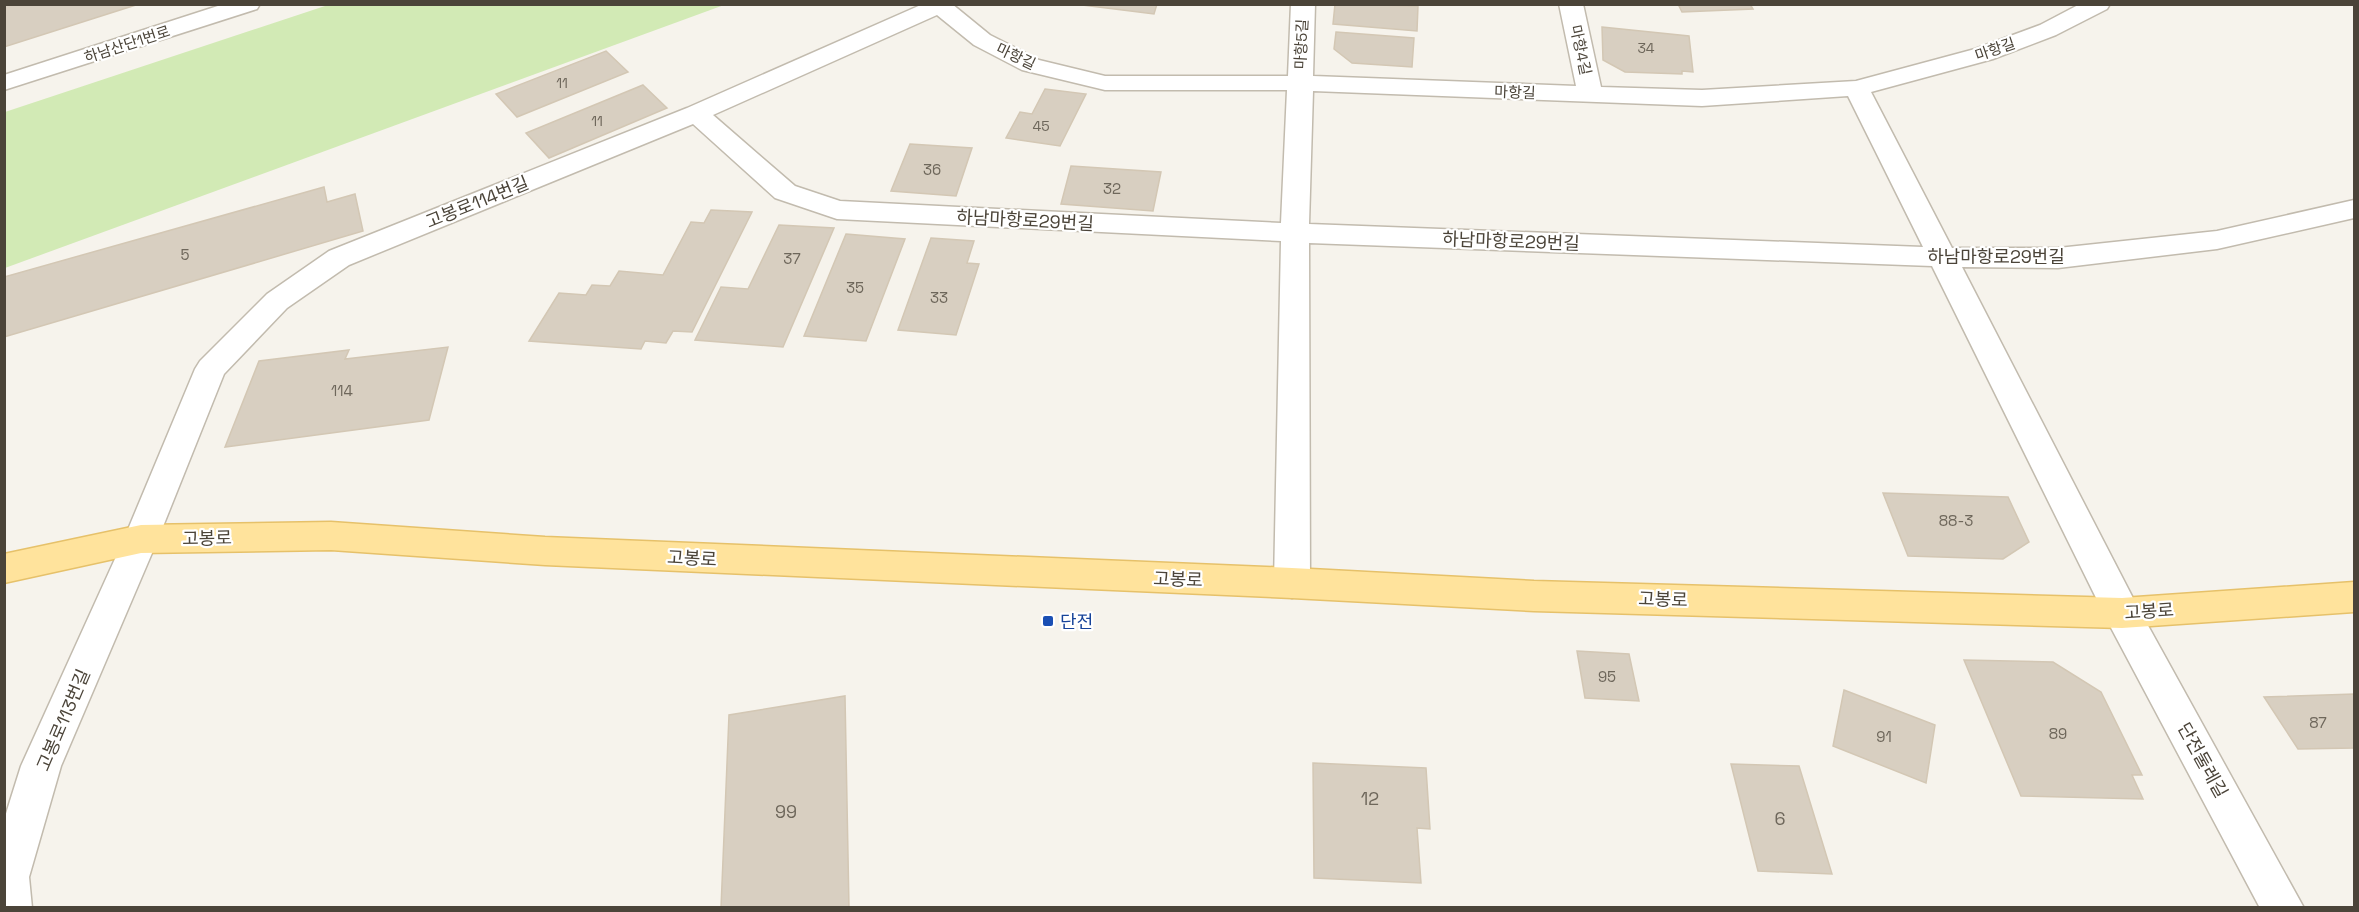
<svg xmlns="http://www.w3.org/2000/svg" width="2359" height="912" viewBox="0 0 2359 912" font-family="'Space Grotesk','Noto Sans KR',sans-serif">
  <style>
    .green { fill: #d2eab5 }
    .building { fill: #d8cfc1; stroke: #d3c7b4; stroke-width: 1.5 }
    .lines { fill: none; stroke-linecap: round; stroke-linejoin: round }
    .minor-casing { stroke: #c2bbae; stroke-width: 3 }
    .major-casing { stroke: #e6c16a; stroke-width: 3 }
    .minor { fill: #fff; fill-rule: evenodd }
    .major { fill: #ffe39c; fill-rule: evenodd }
    .transit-dot { fill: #1a4fb4; stroke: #fff; stroke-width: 2 }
    .labels { text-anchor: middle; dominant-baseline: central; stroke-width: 4.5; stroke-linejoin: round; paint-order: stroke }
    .far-number-label { font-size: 14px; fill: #6e675b }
    .far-street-label { font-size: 15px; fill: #4b4439; stroke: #fff }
    .number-label { font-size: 15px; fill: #6e675b }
    .street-label { font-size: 18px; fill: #4b4439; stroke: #fff }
    .transit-label { font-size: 18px; fill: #164399; stroke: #fff; text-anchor: start }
    .near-number-label { font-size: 18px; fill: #6e675b }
  </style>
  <rect width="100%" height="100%" fill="#f6f3ec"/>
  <path class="green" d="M328,5H724L5,268V112Z"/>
  <g class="building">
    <path d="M4,4H139L4,47Z"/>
    <path d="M1074,4H1157L1154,14Z"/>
    <path d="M1335,4L1418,6L1417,31L1333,24Z"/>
    <path d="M1678,4H1750L1753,9L1682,12Z"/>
    <path d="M1602,27L1689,36L1693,72L1682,71V74L1625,72L1603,60Z"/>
    <path d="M1336,32L1414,38L1412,67L1352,63L1334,49Z"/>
    <path d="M606,51L628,72L517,117L496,94Z"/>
    <path d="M643,85L667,108L549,158L526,133Z"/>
    <path d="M1045,89L1086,94L1060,146L1006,138L1020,112L1032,114Z"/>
    <path d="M910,144L972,148L956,196L891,191Z"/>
    <path d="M1071,166L1161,172L1153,211L1061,204Z"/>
    <path d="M324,187L327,202L355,194L363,231L4,337V277Z"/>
    <path d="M711,210L752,212L692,332L673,331L666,343L645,341L641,349L529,341L559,293L586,295L592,285L610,286L619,271L663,275L691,222L704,223Z"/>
    <path d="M779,225L834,228L783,347L695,340L721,287L748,289Z"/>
    <path d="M846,234L905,239L866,341L804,336Z"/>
    <path d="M931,238L974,241L967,263L979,264L956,335L898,330Z"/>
    <path d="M448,347L429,420L225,447L259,361L349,350L345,359Z"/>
    <path d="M1883,493L2008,497L2029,542L2003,559L1908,556Z"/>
    <path d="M1577,651L1629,654L1639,701L1585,698Z"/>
    <path d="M1964,660L2053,662L2101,692L2142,775H2132L2143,799L2021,796Z"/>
    <path d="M1844,690L1935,725L1926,783L1833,746Z"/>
    <path d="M2354,694V748L2298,749L2264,697Z"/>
    <path d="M845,696L849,908H721L729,715Z"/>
    <path d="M1313,763L1426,768L1430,829L1417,828L1421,883L1314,878Z"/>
    <path d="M1731,764L1799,766L1832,874L1758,871Z"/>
  </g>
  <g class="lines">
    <g class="minor-casing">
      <g id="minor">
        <path d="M224,4H260L257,9L4,90V75Z"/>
        <path d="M923,4H952L990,35L1039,60L1105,76H1288L1291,4H1315L1313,76L1576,86L1559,4H1583L1601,87L1702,90L1856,81L1975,49L2040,25L2080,4H2110L2107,9L2056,35L1993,59L1871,92L1952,248H2058L2217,231L2354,200V218L2217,249L2058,268L1962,267L2135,602L2304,908H2260L2109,624L1932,266L1309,243L1310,583L1305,593L1292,598L1279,593L1274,583L1281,241L837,219L775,198L693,124L349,265L287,308L224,374L158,539L61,766L29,877L32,908H4V820L21,766L124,539L195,369L200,361L267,294L329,251L687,108ZM937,15L974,45L1022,70L1105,90H1287L1281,223L840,201L795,186L713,115ZM1313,91L1702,106L1848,96L1923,247L1309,224Z"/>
      </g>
    </g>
    <g class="major-casing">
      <path id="major" d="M331,522L545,537L1292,568L1534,581L2122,598L2354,582V612L2122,628L1534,611L1292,598L545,565L331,550L141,553L4,583V554L141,525Z"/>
    </g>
    <use href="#minor" class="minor"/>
    <use href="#major" class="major"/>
  </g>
  <rect class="transit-dot" x="1042" y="615" width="12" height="12" rx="3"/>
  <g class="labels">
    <g class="far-number-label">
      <text x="1646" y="48">34</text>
      <text x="562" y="83">11</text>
      <text x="597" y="121">11</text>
      <text x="1041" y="126">45</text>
    </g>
    <g class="far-street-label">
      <text transform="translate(127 44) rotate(-18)">하남산단1번로</text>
      <text transform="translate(1301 44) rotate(-87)">마항5길</text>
      <text transform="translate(1995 49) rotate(-19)">마항길</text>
      <text transform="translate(1581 50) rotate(78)">마항4길</text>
      <text transform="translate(1016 56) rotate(25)">마항길</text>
      <text transform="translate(1515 92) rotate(2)">마항길</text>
    </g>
    <g class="number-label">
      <text x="932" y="169">36</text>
      <text x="1112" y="188">32</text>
      <text x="185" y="254">5</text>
      <text x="792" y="258">37</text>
      <text x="855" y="287">35</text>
      <text x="939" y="297">33</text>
      <text x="342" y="390">114</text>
      <text x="1956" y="520">88-3</text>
      <text x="1607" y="676">95</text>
      <text x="2318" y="722">87</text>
      <text x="2058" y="733">89</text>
      <text x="1884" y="736">91</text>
    </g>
    <g class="street-label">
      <text transform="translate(477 202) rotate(-22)">고봉로114번길</text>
      <text transform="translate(1025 220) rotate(3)">하남마항로29번길</text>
      <text transform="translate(1511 241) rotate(2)">하남마항로29번길</text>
      <text x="1996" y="256">하남마항로29번길</text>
      <text transform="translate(207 538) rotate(-1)">고봉로</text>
      <text transform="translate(692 558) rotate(3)">고봉로</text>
      <text transform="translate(1178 579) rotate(2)">고봉로</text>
      <text transform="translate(1663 599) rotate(2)">고봉로</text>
      <text transform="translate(2149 611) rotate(-4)">고봉로</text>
      <text transform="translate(63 720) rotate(-67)">고봉로113번길</text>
      <text transform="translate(2203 760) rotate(61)">단전둘레길</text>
    </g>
    <g class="transit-label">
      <text x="1060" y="621">단전</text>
    </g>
    <g class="near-number-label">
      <text x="1370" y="798">12</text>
      <text x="786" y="811">99</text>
      <text x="1780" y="818">6</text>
    </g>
  </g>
  <rect width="2359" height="912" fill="none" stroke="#4b4439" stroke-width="12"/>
</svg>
